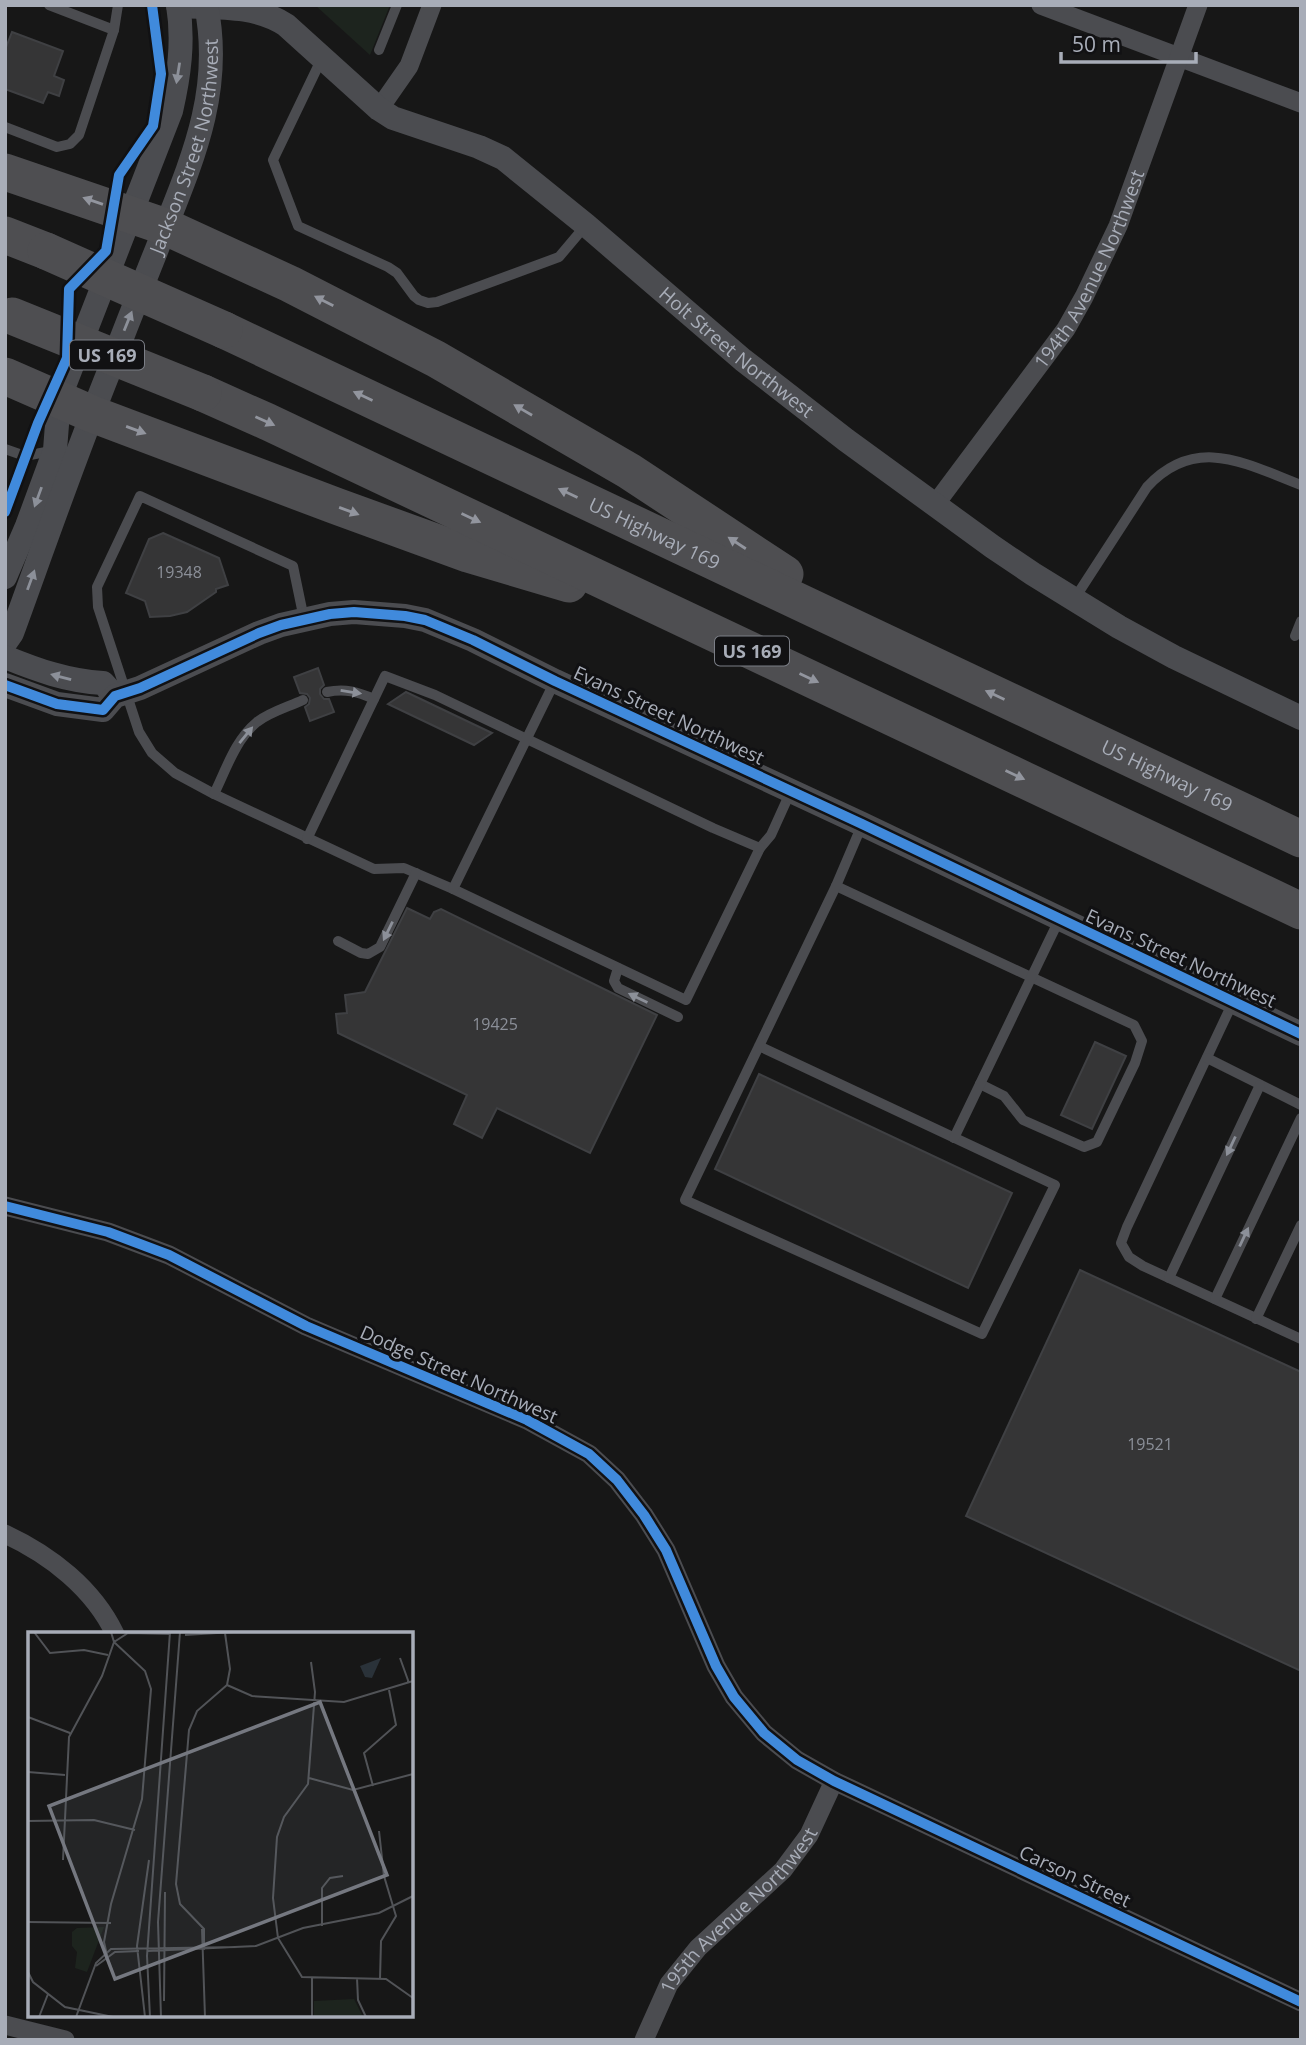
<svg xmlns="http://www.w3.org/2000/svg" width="1306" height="2045" viewBox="0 0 1306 2045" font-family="'Open Sans',sans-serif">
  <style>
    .green { fill: #1d241e }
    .building { fill: #353536; stroke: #3f4043; stroke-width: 2 }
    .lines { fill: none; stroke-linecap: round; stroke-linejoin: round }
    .service { stroke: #4b4c50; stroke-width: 10 }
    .minor { stroke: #4b4c50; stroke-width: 19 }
    .tertiary { stroke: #4b4c50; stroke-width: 24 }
    .motorway { stroke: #4e4e51; stroke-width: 37 }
    .motorway-bridge { stroke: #4e4e51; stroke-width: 37 }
    .cycleway-casing { stroke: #111113; stroke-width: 15 }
    .cycleway { stroke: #408adc; stroke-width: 10 }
    .oneway { fill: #8c9099 }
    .oneway2 { fill: #92959e }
    .labels { text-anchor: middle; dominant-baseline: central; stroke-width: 6; stroke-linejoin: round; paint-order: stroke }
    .number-label { font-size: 16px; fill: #8b8f98 }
    .shield { fill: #111113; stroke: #7b7e86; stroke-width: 2 }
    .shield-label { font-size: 18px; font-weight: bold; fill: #a8adb8 }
    .street-label { font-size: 19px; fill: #a8adb8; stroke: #111113 }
    .inset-road { fill: none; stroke: #515357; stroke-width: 2 }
    .view { fill: #757880; fill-opacity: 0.15; stroke: #757880; stroke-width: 3.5 }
    .inset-edge { fill: none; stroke: #a8adb8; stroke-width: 3.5 }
  </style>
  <rect width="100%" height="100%" fill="#171717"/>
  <path class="green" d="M315,5H390L370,55Z"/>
  <g class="building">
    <path d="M12,32L63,51L54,76L64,80L59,96L48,92L43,103L5,89V50Z"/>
    <path d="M163,533L219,558L228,585L216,589V592L187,612L170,616L150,617L145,601L126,593L149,539Z"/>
    <path d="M318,668L324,685L320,689V694L324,699H329L334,712L310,721L305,707L309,704L310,698L307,694L300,693L294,677Z"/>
    <path d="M406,692L492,733L474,745L388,704Z"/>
    <path d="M407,908L430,919L434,912L441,909L657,1015L590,1153L497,1108L482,1138L454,1124L467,1095L338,1033L336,1014L347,1013L345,995L365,992Z"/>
    <path d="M1095,1042L1126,1056L1092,1129L1061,1115Z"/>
    <path d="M759,1074L1012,1193L968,1288L715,1169Z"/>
    <path d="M1080,1270L1301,1372V1671L966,1516Z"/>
  </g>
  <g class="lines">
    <g class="service">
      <path d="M49,5L114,30"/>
      <path d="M379,50L397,5"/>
      <path d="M322,58L273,160L298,226L388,267L397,273L414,296L419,300L428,303L437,302L559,257L586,225"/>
      <path d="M5,127L57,147L70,144L79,135L114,30L118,5"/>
      <path d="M5,449L25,456L51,451"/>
      <path d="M1075,598L1147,487C1196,434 1246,464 1301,485"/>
      <path d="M304,619L293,566L140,496L97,587L98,607L139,732L152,753L175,773L214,794L374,869L404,868L453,889L686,1000L760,848L771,835L790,793"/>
      <path d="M1295,636L1301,621"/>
      <path d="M327,692C345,688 358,692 374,699"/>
      <path d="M214,794C226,770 235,740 257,722C270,712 288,707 303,700"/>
      <path d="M307,839L385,676L435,695L713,828L760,848"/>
      <path d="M836,886L1134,1025L1142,1041L1135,1063L1097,1142L1084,1147L1023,1120L1004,1096L980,1084"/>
      <path d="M453,889L555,681"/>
      <path d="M338,941L361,953L368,954L380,947L416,873"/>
      <path d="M618,968L614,981L618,988L678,1017"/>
      <path d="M1233,1002L1127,1227L1121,1243L1129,1257L1143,1266L1301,1339"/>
      <path d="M759,1046L1055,1185L982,1334L685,1200L836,886L862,825"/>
      <path d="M1207,1058L1301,1105"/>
      <path d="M954,1138L1059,920"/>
      <path d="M1169,1278L1260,1085"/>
      <path d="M1215,1299L1301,1118"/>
      <path d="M1256,1319L1301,1225"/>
    </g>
    <g class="minor">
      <path d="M1041,5L1301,103"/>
      <path d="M379,109L409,66L432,5"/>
      <path id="s1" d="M934,506L1066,329L1084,297L1118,226L1198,5"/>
      <path d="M5,1206L108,1232L169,1255L306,1326L527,1420L589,1454L617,1480L644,1515L666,1550L716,1666L734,1697L764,1733L797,1760L834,1781L1301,2002"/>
      <path d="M5,1534C50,1555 93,1588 115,1634"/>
      <path d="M5,2025L65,2040"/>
      <path id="s2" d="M644,2040L669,1984L698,1948L783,1870L809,1835L834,1781"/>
    </g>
    <g class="tertiary">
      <path id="s3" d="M178,6C215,8 254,4 286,25L379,109L393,118L479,147L503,158L586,225L743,360L846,440L993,547L1033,574L1119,627L1174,657L1301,718"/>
      <path d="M5,577L27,526L55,450L59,399L171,111C179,76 184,41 178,5"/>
      <path id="s4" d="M5,643L12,633C44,545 75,456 110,369C127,323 146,277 164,231C194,156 223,88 206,5"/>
      <path d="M5,657C37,670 67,681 103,683L115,696"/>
      <path d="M5,685L57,704L103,710L115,696L140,688L259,633L281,625L330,614L354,612L405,616L425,620L473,640L555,681L862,824L1301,1034"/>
    </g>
    <g class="motorway">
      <path d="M5,172L166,227L290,284L436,359L629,471L785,574"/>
      <path d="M5,235L46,251"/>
      <path id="s5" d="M224,330L1301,839"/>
      <path d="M5,376L92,414L336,506L468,554L569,584"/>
      <path d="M203,393L268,422L1301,911"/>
    </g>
    <g class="motorway-bridge">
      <path d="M46,251L224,330"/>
      <path d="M12,316L203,393"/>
    </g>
    <g class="cycleway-casing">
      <g id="cycleway">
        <path d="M5,512L38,423L67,358L69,289L106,251L119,175L153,126L161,74L152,5"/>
        <path d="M5,685L57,704L103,710L115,696L140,688L259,633L281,625L330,614L354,612L405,616L425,620L473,640L555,681L862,824L1301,1034"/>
        <path d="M5,1206L108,1232L169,1255L306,1326L527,1420L589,1454L617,1480L644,1515L666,1550L716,1666L734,1697L764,1733L797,1760L834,1781L1301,2002"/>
      </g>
    </g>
    <use href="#cycleway" class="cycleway"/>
  </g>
  <defs><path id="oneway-solid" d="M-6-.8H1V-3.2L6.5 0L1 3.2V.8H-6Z" transform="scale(1.75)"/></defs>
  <g class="oneway">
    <use href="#oneway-solid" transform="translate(178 73) rotate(99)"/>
    <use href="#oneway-solid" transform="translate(128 321) rotate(-68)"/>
    <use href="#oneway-solid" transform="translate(38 497) rotate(110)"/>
    <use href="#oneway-solid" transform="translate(31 580) rotate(-70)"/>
    <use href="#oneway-solid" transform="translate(61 677) rotate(-165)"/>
    <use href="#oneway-solid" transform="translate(351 692) rotate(9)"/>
    <use href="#oneway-solid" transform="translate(246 735) rotate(-51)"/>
    <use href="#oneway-solid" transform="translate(388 931) rotate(116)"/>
    <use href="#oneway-solid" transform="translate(638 998) rotate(-154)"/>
    <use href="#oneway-solid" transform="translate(1231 1146) rotate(115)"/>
    <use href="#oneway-solid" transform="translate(1244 1237) rotate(-65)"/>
  </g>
  <g class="oneway2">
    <use href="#oneway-solid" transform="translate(93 201) rotate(-161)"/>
    <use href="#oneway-solid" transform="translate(324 301) rotate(-153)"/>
    <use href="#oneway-solid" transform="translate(363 396) rotate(-155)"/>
    <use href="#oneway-solid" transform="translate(523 410) rotate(-150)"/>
    <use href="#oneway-solid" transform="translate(265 421) rotate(24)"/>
    <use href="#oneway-solid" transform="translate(136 430) rotate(20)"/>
    <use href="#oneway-solid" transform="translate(568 493) rotate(-155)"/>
    <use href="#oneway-solid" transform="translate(349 511) rotate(20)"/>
    <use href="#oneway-solid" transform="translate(471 518) rotate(25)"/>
    <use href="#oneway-solid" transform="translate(737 543) rotate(-147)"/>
    <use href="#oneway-solid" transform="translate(809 678) rotate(25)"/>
    <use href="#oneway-solid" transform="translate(995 695) rotate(-155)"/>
    <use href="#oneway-solid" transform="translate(1015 775) rotate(25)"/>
  </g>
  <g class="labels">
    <g class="number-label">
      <text x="179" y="572">19348</text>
      <text x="495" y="1024">19425</text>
      <text x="1150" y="1444">19521</text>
    </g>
    <g class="shield">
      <rect x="70" y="340.5" width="74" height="29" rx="5"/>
      <rect x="715" y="636.5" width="74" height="29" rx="5"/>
    </g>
    <g class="shield-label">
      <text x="107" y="355">US 169</text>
      <text x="752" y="651">US 169</text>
    </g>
    <g class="street-label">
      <text stroke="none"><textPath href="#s4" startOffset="530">Jackson Street Northwest</textPath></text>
      <text stroke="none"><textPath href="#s1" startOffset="285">194th Avenue Northwest</textPath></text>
      <text stroke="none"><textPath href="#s3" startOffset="674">Holt Street Northwest</textPath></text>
      <text stroke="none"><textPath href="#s5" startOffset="476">US Highway 169</textPath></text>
      <text transform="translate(669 715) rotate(25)">Evans Street Northwest</text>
      <text stroke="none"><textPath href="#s5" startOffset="1043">US Highway 169</textPath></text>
      <text transform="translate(1181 958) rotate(25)">Evans Street Northwest</text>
      <text transform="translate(459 1374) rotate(24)">Dodge Street Northwest</text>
      <text transform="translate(1075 1876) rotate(25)">Carson Street</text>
      <text stroke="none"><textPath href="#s2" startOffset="163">195th Avenue Northwest</textPath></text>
    </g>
  </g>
  <g transform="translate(28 1632)">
    <rect width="385" height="385" fill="#171717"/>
    <path d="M76,295L59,340L47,336L49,320L44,314V300L49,296ZM326,367L335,385H286V369Z" fill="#1d241e"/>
    <path d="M353,26L344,46L337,45L332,34Z" fill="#2a3239"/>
    <path class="inset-road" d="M6,0L22,21L56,18L80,23M157,3L205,0M86,10L100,1L142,2M372,26L381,51M283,30L287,60L280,152L256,185L249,205L245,266L250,306L274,345L358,347L385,366M199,53L224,64L316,70L385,49M0,85L42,101M0,140L37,143M281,146L325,158L385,142M345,154L336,121L368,93L361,58M0,189L66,188L107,198M351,199L356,244L368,284L353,309L352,347M35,228L41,105L74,44L86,10L83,0M0,290L83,291M294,294V256L302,246L315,244M174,297L177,385M176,318V297L152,272L148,252L161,98L169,79L199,53L202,37L197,1M120,319L228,314L275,296L351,281L385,264M79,323L76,310L83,272L114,167L123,57L117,39L86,10M68,334L87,320L111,319M0,340L5,350L37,375L85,385M329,346L330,368L338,385M136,369L137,260M11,385L20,362M48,385L68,331L83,317L211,315M117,385L109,314L121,228M122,385L119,324L142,0M133,385L130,290L152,0M284,385V346"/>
    <path class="view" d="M292,70L359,243L87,347L21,174Z"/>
    <rect width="385" height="385" class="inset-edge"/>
  </g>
  <rect width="1306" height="2045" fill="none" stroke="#a8adb8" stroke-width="14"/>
  <path d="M1061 52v10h135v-10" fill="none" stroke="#a8adb8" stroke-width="3.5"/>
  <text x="1072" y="52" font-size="21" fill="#a8adb8" stroke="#111113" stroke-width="5" paint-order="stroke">50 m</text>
</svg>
